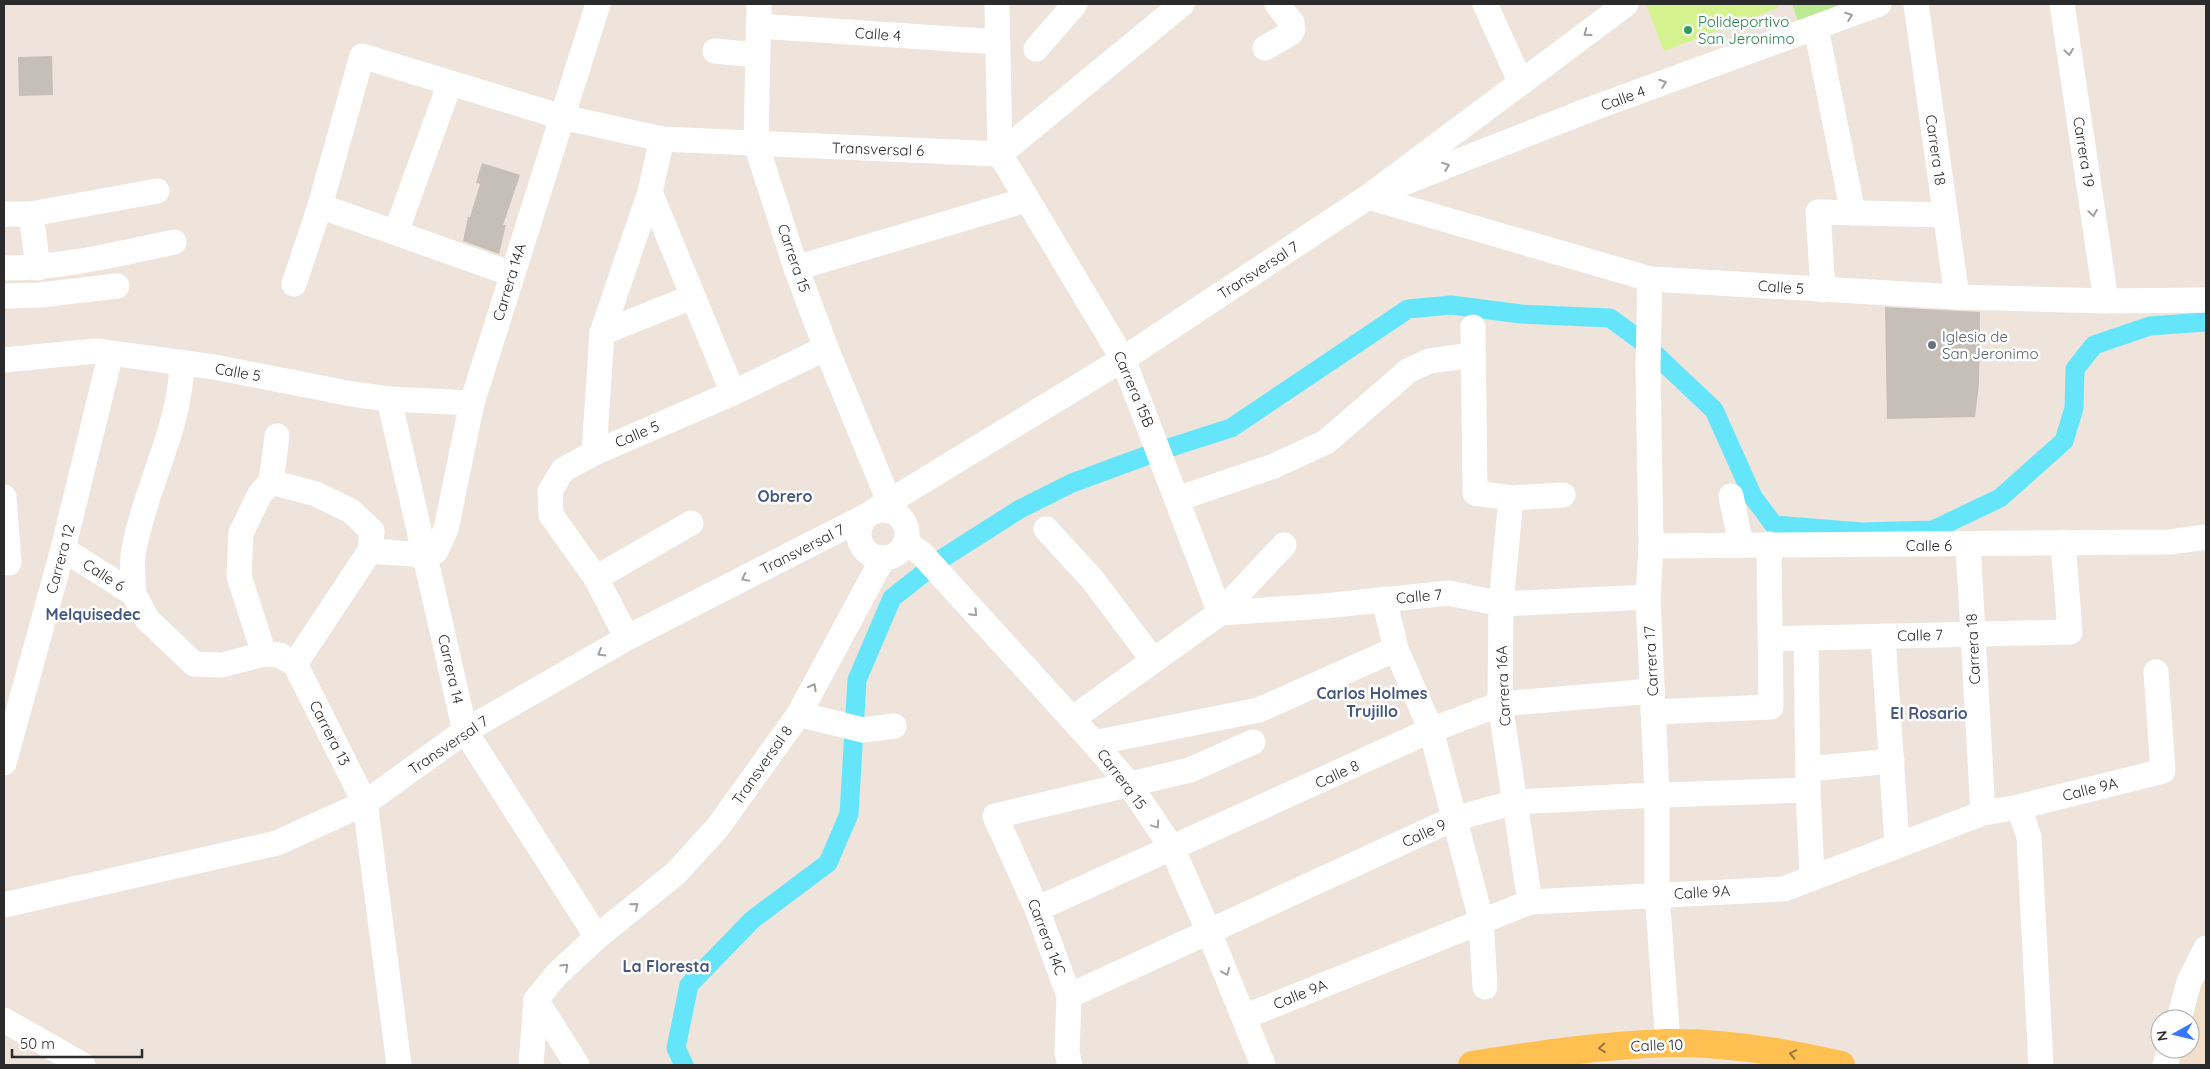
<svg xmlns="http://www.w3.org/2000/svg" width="2210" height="1069" viewBox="0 0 2210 1069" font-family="Quicksand,sans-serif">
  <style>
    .education { fill: #f1dfc9 }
    .green { fill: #bbea93 }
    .pitch { fill: #d4f28e }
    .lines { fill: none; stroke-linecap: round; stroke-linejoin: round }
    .canal { stroke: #65e5fa; stroke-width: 19 }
    .building { fill: #c6bfb7 }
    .minor { stroke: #fff; stroke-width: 25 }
    .major { stroke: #fec051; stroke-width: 28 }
    .oneway { stroke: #a0a0a0 }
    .oneway2 { stroke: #94763e }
    .leisure-dot { fill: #2e9e5b; stroke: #fff; stroke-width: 2 }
    .worship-dot { fill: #6b7280; stroke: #fff; stroke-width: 2 }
    .labels { text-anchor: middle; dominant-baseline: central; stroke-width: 5; stroke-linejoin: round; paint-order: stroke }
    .leisure-label { font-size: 15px; fill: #27864d; stroke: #fff; text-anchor: start }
    .street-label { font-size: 15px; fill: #2b2b2b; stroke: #fff }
    .worship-label { font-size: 15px; fill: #5b616d; stroke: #fff; text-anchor: start }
    .neighbourhood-label { font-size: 16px; font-weight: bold; fill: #475880; stroke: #fff }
  </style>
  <rect width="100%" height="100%" fill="#eee4dc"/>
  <path class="education" d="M2206,956V1065H2166L2172,1049H2190V1019Z"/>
  <path class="green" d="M1792,4H1878L1802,33Z"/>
  <path class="pitch" d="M1646,4H1776L1778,8L1664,51Z"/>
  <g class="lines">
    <path class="canal" d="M684,1065L676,1048L689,985L752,920L828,863L849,814L857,680L892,598L943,558L1020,509L1072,483L1159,451L1231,428L1408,309L1451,305L1521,314L1610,318L1640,340L1714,410L1753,497L1774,525L1862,532L1933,530L2000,498L2064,441L2074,408L2075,369L2094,345L2150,326L2206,322"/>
  </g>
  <g class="building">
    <path d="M52,56L53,95L19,96L18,57Z"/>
    <path d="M482,163L520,175L503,225H506L499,254L463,241L468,217H470L480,184L476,183Z"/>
    <path d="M1885,307L1980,312L1979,384L1975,417L1887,419Z"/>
  </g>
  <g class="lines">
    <g class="minor">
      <path d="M759,4L756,144L796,268L826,348L889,501"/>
      <path d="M997,4L1000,154L1123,359L1220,613L1324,606L1449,593L1501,604L1648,597"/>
      <path d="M1485,4L1521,83"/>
      <path d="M1916,4L1957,297"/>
      <path d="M2062,4L2106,301"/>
      <path d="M758,26L998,42"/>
      <path d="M1816,28L1853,213"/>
      <path d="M1265,48L1291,33L1293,29L1292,23L1277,4"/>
      <path d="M1036,49L1075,4"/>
      <path d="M715,51L756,55"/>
      <path d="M1000,154L1182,4"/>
      <path d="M1398,185L1591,109L1879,4"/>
      <path d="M650,192L733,393"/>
      <path d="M1368,197L1650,279L1957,297L2106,301L2206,300"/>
      <path d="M320,206L512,274"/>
      <path d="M4,214H31L157,191"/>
      <path d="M31,214L38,268"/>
      <path d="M396,232L450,83"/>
      <path d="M4,268C62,268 117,254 174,242"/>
      <path d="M796,268L1026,200"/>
      <path d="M1650,279L1648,365L1651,546L1648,597L1657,795V894L1668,1043"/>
      <path d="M294,284L320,206L362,56L562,117L662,139L1000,154"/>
      <path d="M1823,290L1818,212L1945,215"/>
      <path d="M4,296L40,295L117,286"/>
      <path d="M1473,327L1475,493L1511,498L1563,495"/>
      <path d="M602,333L692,297"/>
      <path d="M4,360L96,351L214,367L352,394L389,399L472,403"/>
      <path d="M389,399L465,731L597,937"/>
      <path d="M277,436L271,482L260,494L241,533L239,576L264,654L279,655L295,664L365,803L399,1065"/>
      <path d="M594,453L602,333L650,192L662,139"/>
      <path d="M271,482L316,494L351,511L372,531L370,551L295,664"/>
      <path d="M1731,496L1741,545"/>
      <path d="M4,497L9,563"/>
      <path d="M1511,498L1501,604L1500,704L1530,902"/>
      <path d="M1177,499L1274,466L1326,442L1408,371L1429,361L1473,355"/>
      <circle cx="883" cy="534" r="24"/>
      <path d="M874,511L1123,359L1368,197L1626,4"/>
      <path d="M1046,529L1092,579L1153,660"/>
      <path d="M906,542L922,554L1094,743L1129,784L1172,848L1209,932L1263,1065"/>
      <path d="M1968,545L1983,813"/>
      <path d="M1651,546L2170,542L2206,537"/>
      <path d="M63,549L134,594L147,619L194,664L222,665L264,654"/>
      <path d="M370,551L425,555L436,551L446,529L472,403L598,4"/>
      <path d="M596,578L691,523"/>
      <path d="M134,594C133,580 131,563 134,549C146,485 180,429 182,364"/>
      <path d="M1384,599L1396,649L1431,730L1481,919L1485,987"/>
      <path d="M1883,636L1897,844"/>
      <path d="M627,638L596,578L551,515L550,491L563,470L594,453L733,393L826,348"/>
      <path d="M1806,638L1808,790L1812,876"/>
      <path d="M1771,639L2070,632L2063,542"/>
      <path d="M1653,712L1771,707L1769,544"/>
      <path d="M799,714L863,730L894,726"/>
      <path d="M1072,719L1220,613L1284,545"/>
      <path d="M1094,743L1259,710L1396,649"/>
      <path d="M4,763L63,549L111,353"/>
      <path d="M1808,769L1892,761"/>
      <path d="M2019,807L2029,837L2041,1065"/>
      <path d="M4,905L277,843L365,803L465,731L627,638L866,516"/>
      <path d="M1037,909L1431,730L1500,704L1652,691"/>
      <path d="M1069,996L1453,819L1516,802L1634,796L1808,790"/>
      <path d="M536,1000L556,975L597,937L675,874L718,827L799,714L883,558"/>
      <path d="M536,1000L577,1065"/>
      <path d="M1244,1017L1530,902L1784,889L1983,813L2019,807L2163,771L2156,672"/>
      <path d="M2179,1019L2189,982L2206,948"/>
      <path d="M4,1020L83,1065"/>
      <path d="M531,1065L536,1000"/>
      <path d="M1070,1065L1067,1053L1069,996L1037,909L995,816L1190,770L1253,742"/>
      <path d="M2165,1065L2170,1049"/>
    </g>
    <path class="major" d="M1472,1065C1537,1055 1602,1045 1668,1043C1726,1042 1785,1052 1841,1065"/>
  </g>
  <defs><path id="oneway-chevron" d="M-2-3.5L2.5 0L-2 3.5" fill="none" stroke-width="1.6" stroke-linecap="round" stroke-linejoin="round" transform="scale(1.25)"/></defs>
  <g class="oneway">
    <use href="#oneway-chevron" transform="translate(1849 16) rotate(-21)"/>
    <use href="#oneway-chevron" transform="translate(1587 33) rotate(143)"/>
    <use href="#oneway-chevron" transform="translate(2069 52) rotate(81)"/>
    <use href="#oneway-chevron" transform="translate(1663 83) rotate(-20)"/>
    <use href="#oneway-chevron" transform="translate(1446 166) rotate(-21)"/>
    <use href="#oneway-chevron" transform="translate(2093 213) rotate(81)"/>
    <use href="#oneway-chevron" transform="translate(745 578) rotate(153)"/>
    <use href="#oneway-chevron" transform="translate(974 613) rotate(47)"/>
    <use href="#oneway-chevron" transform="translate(601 653) rotate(150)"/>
    <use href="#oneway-chevron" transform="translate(813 687) rotate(-61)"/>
    <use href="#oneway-chevron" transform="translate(1156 825) rotate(56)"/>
    <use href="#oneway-chevron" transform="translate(635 906) rotate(-39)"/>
    <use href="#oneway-chevron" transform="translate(565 967) rotate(-43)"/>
    <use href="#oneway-chevron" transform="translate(1226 972) rotate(68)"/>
  </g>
  <g class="oneway2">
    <use href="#oneway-chevron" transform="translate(1602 1048) rotate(176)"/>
    <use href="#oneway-chevron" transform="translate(1793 1054) rotate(-169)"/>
  </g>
  <circle class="leisure-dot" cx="1688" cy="30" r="5"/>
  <circle class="worship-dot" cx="1932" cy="345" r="5"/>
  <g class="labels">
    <g class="leisure-label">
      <text x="1698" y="21">Polideportivo<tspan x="1698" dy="17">San Jeronimo</tspan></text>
    </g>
    <g class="street-label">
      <text transform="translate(878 34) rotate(4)">Calle 4</text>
      <text transform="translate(1623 98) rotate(-20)">Calle 4</text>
      <text transform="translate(878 149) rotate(2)">Transversal 6</text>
      <text transform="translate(1936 150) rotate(82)">Carrera 18</text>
      <text transform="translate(2084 152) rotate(81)">Carrera 19</text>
      <text transform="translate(794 258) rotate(71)">Carrera 15</text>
      <text transform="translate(1258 270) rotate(-33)">Transversal 7</text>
      <text transform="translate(509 282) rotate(-73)">Carrera 14A</text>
      <text transform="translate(1781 287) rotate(4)">Calle 5</text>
      <text transform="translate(238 372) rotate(10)">Calle 5</text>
      <text transform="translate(1134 389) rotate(67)">Carrera 15B</text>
      <text transform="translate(637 434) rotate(-23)">Calle 5</text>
      <text x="1929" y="545">Calle 6</text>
      <text transform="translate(802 549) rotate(-27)">Transversal 7</text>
      <text transform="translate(60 559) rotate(-75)">Carrera 12</text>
      <text transform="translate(104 575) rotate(33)">Calle 6</text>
      <text transform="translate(1419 596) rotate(-5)">Calle 7</text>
      <text transform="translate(1920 635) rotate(-1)">Calle 7</text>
      <text transform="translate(1973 649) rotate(-93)">Carrera 18</text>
      <text transform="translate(1651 661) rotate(-93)">Carrera 17</text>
      <text transform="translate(451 669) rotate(77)">Carrera 14</text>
      <text transform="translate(1503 686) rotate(-93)">Carrera 16A</text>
      <text transform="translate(330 733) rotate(63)">Carrera 13</text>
      <text transform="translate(448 745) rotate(-34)">Transversal 7</text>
      <text transform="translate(762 765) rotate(-55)">Transversal 8</text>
      <text transform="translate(1337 774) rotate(-25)">Calle 8</text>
      <text transform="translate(1122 779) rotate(53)">Carrera 15</text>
      <text transform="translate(2090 789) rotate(-14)">Calle 9A</text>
      <text transform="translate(1424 833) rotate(-25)">Calle 9</text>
      <text transform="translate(1702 892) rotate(-3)">Calle 9A</text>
      <text transform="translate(1047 937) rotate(69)">Carrera 14C</text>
      <text transform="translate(1300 994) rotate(-22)">Calle 9A</text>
      <text transform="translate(1657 1045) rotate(-2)">Calle 10</text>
    </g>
    <g class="worship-label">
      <text x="1942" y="336">Iglesia de<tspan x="1942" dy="17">San Jeronimo</tspan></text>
    </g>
    <g class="neighbourhood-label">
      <text x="785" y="496">Obrero</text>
      <text x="93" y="614">Melquisedec</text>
      <text x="1372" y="693">Carlos Holmes<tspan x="1372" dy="18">Trujillo</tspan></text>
      <text x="1929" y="713">El Rosario</text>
      <text x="666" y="966">La Floresta</text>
    </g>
  </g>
  <rect width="2210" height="1069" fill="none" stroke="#2b2b2b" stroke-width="10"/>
  <g transform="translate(2175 1034) rotate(262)"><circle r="24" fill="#ffffff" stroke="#aaaaaa"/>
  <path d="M0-4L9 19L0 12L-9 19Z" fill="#3876ff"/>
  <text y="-8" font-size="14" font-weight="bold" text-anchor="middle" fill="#2b2b2b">N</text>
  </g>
  <path d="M12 1049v8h130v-8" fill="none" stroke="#2b2b2b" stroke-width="2.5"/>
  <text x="20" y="1049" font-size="15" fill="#2b2b2b" stroke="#ffffff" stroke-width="4" paint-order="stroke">50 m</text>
</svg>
